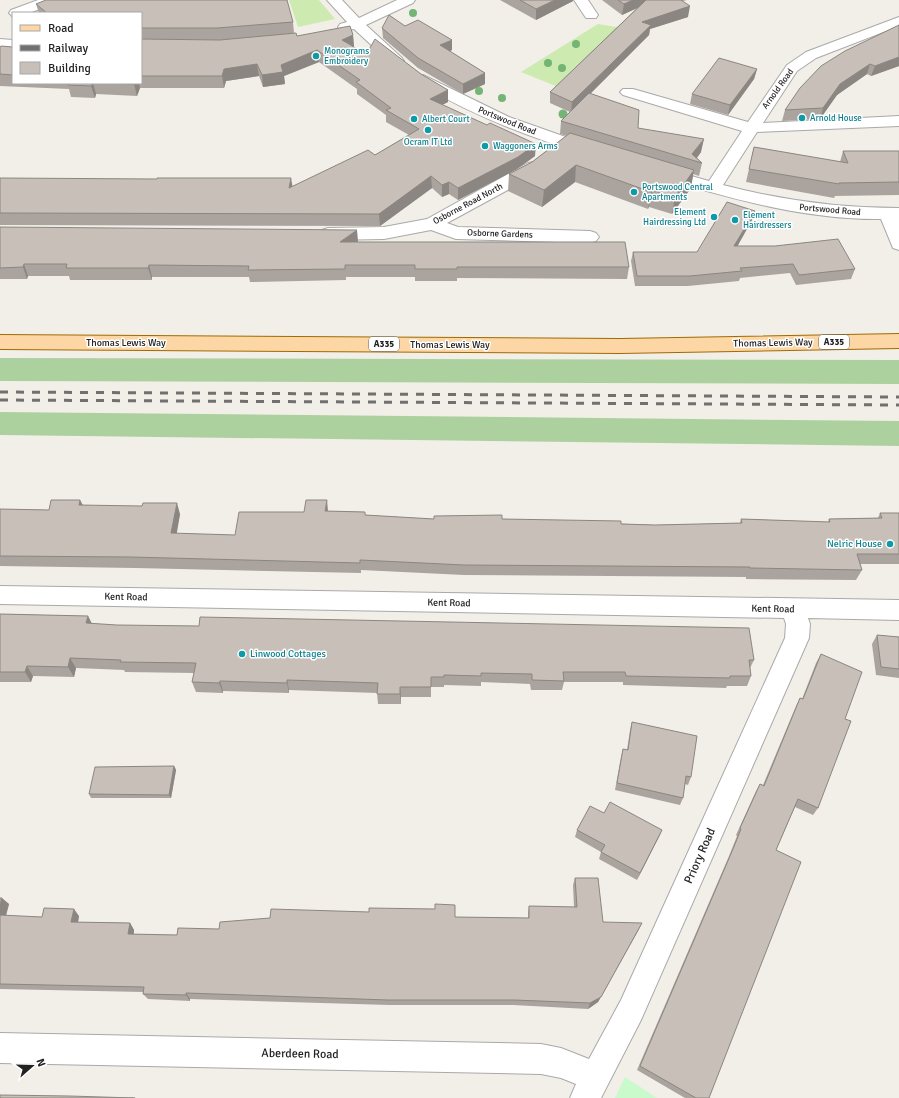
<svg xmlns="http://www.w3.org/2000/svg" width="899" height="1098" viewBox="0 0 899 1098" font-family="Signika,sans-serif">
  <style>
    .grass { fill: #cdebb0 }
    .forest { fill: #add19e }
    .park { fill: #c8facc }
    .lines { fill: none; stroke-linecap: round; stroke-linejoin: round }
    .minor-casing { stroke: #a9a9a9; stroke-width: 2 }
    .major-casing { stroke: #a06b00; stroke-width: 2 }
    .minor { fill: #fff; fill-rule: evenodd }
    .major { fill: #fcd6a4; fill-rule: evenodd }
    .rail { stroke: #707070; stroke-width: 3; stroke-dasharray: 8 8; stroke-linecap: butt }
    .tree { fill: #74b475 }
    .wall { fill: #aba49e }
    .shaded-wall { fill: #8b8681 }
    .building { fill: #c7bfb8; stroke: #8b8681 }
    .culture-dot { fill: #0f9aa8; stroke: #fff; stroke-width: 1.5 }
    .labels { text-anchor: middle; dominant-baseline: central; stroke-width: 3; stroke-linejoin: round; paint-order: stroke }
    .far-culture-label { font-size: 9px; fill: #0d838f; stroke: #fff; text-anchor: start }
    .far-street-label { font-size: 9px; fill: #222; stroke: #fff }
    .shield { fill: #fff; stroke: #646464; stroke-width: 1 }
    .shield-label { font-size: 9px; font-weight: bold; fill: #222 }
    .street-label { font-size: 10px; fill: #222; stroke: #fff }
    .culture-label { font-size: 10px; fill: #0d838f; stroke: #fff; text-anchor: end }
    .near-street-label { font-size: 12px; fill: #222; stroke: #fff }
  </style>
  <rect width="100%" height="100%" fill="#f2efe9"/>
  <g class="grass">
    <path d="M289,0H319L335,19L298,27Z"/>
    <path d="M598,24L623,28L563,89L521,72Z"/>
  </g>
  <g class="forest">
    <path d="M0,358L899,360V384L0,381Z"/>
    <path d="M0,412L899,421V446L0,435Z"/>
  </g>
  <path class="park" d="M625,1077L657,1098H615Z"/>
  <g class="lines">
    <g class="minor-casing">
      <g id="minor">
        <path d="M38,0H58L56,3L29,13H13V17L9,13L11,10Z"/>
        <path d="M327,0H342L359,18L397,0H415L413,3L366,25L402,58L404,61L402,64H392L354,29L345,31L340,30L338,27L340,24L347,22Z"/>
        <path d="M574,0H588L598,15L596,18H586Z"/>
        <path d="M899,17V26L816,58L797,71L763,123L899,116V126L757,132L723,185C781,200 839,208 899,208V250L893,248L881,219C804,220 730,198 657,177L655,173L657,169L663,168L709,181L742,131L623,95L620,92L623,89H633L748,122L787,65L806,52Z"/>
        <path d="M0,39L13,40V48L0,47Z"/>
        <path d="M423,75L509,117L594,147L596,150L594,153L588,155L582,153C525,136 470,114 418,83L415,80L418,77Z"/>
        <path d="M534,162L540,163L542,167L530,178L447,223L458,227L590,231L596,233L599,237L596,241L590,243L456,239L431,230L384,239L328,240L322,238L319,234L322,230L328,228L384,227L427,219L528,163Z"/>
        <path d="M0,586L899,600V620L808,618L810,624L809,638L641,1020L601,1098H570L576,1084L561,1078L541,1074L0,1063V1033L541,1044L561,1048L589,1059L621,1000L785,638L786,624L784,618L0,604Z"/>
      </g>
    </g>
    <g class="major-casing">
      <path id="major" d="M899,334V348L620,353L0,349V335L620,339Z"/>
    </g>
    <use href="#minor" class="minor"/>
    <use href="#major" class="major"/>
    <g class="rail">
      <path d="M0,392L899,397"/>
      <path d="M0,400L899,405"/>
    </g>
  </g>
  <g class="tree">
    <circle cx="413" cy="13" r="4"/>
    <circle cx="576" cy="44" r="4"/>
    <circle cx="548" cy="63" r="4"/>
    <circle cx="562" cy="68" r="4"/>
    <circle cx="479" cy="91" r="4"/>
    <circle cx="502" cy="98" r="4"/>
    <circle cx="563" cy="114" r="4.5"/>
  </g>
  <g class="wall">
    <path d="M500,0H573V1L536,20Z"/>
    <path d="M602,0H687L683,1L688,17L650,29L649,35L590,94L638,128L701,152L697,158L702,163L699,176L693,174L691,188L672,214L649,207L648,209L575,182L542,207L508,191L509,174L532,162L567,136L560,134L561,121L570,112L550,103V92L637,8L622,15Z"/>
    <path d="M36,4L293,22L294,33L297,36L353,35L354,47H353L366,55L421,74L448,90V102L442,105L535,156L517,169L458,200L449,194L442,197L432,188L380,226L0,225V178L292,187L375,155L409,135L386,122V115L357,94V89L319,62L284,76L285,84L263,87L259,76L226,81L224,88H140L137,96L96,94L95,98L71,97L69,89L0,86V47H13V83H141V13H39Z"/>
    <path d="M899,25V66L871,76L867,74L837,95L820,119L782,121L785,110Z"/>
    <path d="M405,26L452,50L449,51L485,73V84L463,94L418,68L383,38L382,28Z"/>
    <path d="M757,69L754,79L728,115L690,104L692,94Z"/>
    <path d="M754,147L840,162L843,151H899V195L835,196L834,198L746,182Z"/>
    <path d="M755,211L752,220L737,246L855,269L851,279L796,285L790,273L740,278L739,281L688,286H635L631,261L633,252H697Z"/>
    <path d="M0,227L358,241V242L629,267L627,279L457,278V281H415V277H346V280L250,282L249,277H152V280H70L69,276H28L27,279H0Z"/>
    <path d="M80,500L83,505L180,514L176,534L235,535L304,512L328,511L365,512V515L434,519H502L655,525L740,523L741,519L828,522L829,519L878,518L880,513H899V564H860L862,570L856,580L746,579V577L464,575L361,570V573L135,568L0,566V509L49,510Z"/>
    <path d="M0,614L88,616L92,624L754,660L750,668L751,676L747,686H727L726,688L623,685V682H564L562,690H531L530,684L481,682V686L444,685V687H431V697H401V704H378L377,693L289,690V693L223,691V693L196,692L192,682L194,673L125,672L124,670L76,668L74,677L33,676L31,682H0Z"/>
    <path d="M877,635L899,637V678L876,675L872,644Z"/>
    <path d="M821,654L845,719L818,808L813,815L795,807L776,850L709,1098H685L637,1070L729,856L737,836L736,835L756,791L760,784L763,785L796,706L800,698L802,699L816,663Z"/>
    <path d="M632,722L691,777L688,785L685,784L683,798L680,805L615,790L621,757L623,749L627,750L630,730Z"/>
    <path d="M174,766L176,770L171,798H91L89,794Z"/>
    <path d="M604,813L662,830L637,880L599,859L601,852L575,837L577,830Z"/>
    <path d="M575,878L603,922L639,929L598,1002L588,1009L513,1005H389L190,999V1001L148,999L143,994V992L0,989V898L9,904L6,916L42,917L79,916L78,922L130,923L134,930V934L177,935L219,929L455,917L528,918V912L529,906L574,907L573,885Z"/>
  </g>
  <g class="shaded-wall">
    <path d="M555,0H573V1L536,20V9Z"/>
    <path d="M633,0H655L622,15L624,4Z"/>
    <path d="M690,6L688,17L650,29L649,35L571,113L572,102L642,22Z"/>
    <path d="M353,35L354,47L343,51L342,40Z"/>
    <path d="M452,40V50L440,56V45Z"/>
    <path d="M317,50L319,62L284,76L285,84L263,87L262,75L281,65Z"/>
    <path d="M899,57V66L871,76L875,66Z"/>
    <path d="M257,64L259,76L226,81L224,88L222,76L224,69Z"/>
    <path d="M870,64L867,74L837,95L820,119L823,108L840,84Z"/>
    <path d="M757,69L754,79L728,115L730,105Z"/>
    <path d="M485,73V84L463,94V84Z"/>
    <path d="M93,83L96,94L95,98L91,86Z"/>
    <path d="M134,83H139L140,88L137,96L134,84Z"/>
    <path d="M448,90V102L430,111V99Z"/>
    <path d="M704,139L701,152L695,160L692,154Z"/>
    <path d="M536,144L535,156L517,169L458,200V188Z"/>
    <path d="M576,165L575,182L542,207L544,190Z"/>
    <path d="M694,170L691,188L672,214L675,197Z"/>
    <path d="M431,176L432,188L380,226L379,214Z"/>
    <path d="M291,178L293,189L289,188Z"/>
    <path d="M449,182V194L442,197V185Z"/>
    <path d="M652,190L649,207L648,209L651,192Z"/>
    <path d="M755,211L752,220L732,256L734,246Z"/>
    <path d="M357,230L358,241L342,254L340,242Z"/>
    <path d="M24,264L28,276L27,279L23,267Z"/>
    <path d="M149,265L152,277V280L148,268Z"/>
    <path d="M80,500L85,511L79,505Z"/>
    <path d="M327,500L328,511H325Z"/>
    <path d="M177,503L180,514L175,544L171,533Z"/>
    <path d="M88,616L93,626L86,623Z"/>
    <path d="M70,658L76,668L74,677L68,667Z"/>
    <path d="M27,666L33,676L31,682L25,672Z"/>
    <path d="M287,680L289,690V693L287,683Z"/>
    <path d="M220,681L223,691V693L219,683Z"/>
    <path d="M400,687L401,697V704L400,694Z"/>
    <path d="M174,766L176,770L171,798L169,795Z"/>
    <path d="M662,830L659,837L637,880L640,873Z"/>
    <path d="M2,898L9,904L4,922L0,918V906Z"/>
    <path d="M74,909L79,916L77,928L71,922Z"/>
    <path d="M130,923L134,930L133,940L128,934Z"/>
    <path d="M642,923L639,929L598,1002L588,1009L590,1003Z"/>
    <path d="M186,993L190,999V1001L186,995Z"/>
  </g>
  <g class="building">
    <path d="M46,0H287L293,22L217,28H141V13H47L36,4Z"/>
    <path d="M520,0H555L536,9Z"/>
    <path d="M618,0H633L624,4Z"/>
    <path d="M646,0H681L690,6L642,22L651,25L572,102L550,92Z"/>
    <path d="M389,15L405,26L418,20L452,40L440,45L485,73L463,84L418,58L382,28Z"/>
    <path d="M899,25V57L875,66L870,64L840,84L823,108L785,110L800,88L821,66L845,51Z"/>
    <path d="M350,26L353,35L342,40L349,44L366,55L375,39L421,74L448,90L430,99L487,125L490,123L536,144L518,157L458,188L449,182L442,185L431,176L379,214L0,213V178L157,179V178H291L289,188L368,150L375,155L419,129L386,110L391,108L356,82L360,80L317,50L281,65L283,72L262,75L257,64L224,69L222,76H141V39L220,40L296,33L297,36Z"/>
    <path d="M1,46L13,47V75L0,74V47Z"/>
    <path d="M719,58L757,69L730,105L692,94Z"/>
    <path d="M69,83H93L91,86L68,85Z"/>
    <path d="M108,83H134V84Z"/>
    <path d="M589,93L639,110L638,128L704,139L692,154L702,163L561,121Z"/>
    <path d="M570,133L694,170L675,197L652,190L651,192L576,165L544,190L509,174L532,162Z"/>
    <path d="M754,147L848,163L843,151H899V182L839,183V184L749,169Z"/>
    <path d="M727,202L755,211L734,246H775L838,239L855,269L799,275L793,264L740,268L742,271L690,276H637L633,252H697Z"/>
    <path d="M0,227L357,230L340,242H625L629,267H457V269H415V265H345V269L248,270L249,266L149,265L148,268H66L67,264H24L23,267L0,268Z"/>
    <path d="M51,500H80L79,505L142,506L143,503H177L171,533L235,535L239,512H304L306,500H327L325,511L365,512V515L434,519V516L502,515V519L621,521V524L655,525L742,523L741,519L830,522L829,519L882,518L880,513H899V554H857L862,570L750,568V567L464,565L360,560V563L131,557L0,556V509L49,510Z"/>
    <path d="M0,614L88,616L86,623L117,625L199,626L200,617L749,628L754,660H749L751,676H730V678L626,676L625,672H563L564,681L532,680V674L481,673V676L444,675V677H431V687H400V694H377L378,683L287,680V683L220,681L219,683L192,682L196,663L120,662L121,660L70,658L68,667L27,666L25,672H0Z"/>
    <path d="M877,635L899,637V669L881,667Z"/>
    <path d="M821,654L862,672L845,719L851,721L818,808L798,799L776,850L801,862L709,1098H696L640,1066L733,849L741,829L740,828L760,784L764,786L800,698L803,699Z"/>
    <path d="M632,722L697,736L691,777L686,776L683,798L617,783L623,749L628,750Z"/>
    <path d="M174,766L169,795L89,794L95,767Z"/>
    <path d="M610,802L662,830L640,873L601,852L605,845L577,830L590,806L604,813Z"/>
    <path d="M575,878H598L603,922L642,923L601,997L590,1003L514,1000H388L186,993V995L143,994L144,987L0,984V915L42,917L44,908L74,909L71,922L130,923L128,934L177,935L178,928L219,929L220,922L270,918L271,909L369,912V908L435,909V904L455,905V917L529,918V906L577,907Z"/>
    <path d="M0,898H2L0,906Z"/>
    <path d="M0,1095L70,1096L135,1098H0Z"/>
  </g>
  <g class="culture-dot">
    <circle cx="316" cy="56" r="4"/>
    <circle cx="802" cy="118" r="4"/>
    <circle cx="414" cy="119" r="4"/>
    <circle cx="428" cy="130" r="4"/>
    <circle cx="485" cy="146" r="4"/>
    <circle cx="634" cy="192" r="4"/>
    <circle cx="714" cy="217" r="4"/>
    <circle cx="735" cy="220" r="4"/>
    <circle cx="890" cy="544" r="4"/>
    <circle cx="242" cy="654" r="4"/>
  </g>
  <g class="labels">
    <g class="far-culture-label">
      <text x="324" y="51">Monograms<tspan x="324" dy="10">Embroidery</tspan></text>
      <text x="810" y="118">Arnold House</text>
      <text x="422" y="119">Albert Court</text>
      <text x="428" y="142" text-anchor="middle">Ocram IT Ltd</text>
      <text x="493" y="146">Waggoners Arms</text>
      <text x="642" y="187">Portswood Central<tspan x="642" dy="10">Apartments</tspan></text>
      <text x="706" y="212" text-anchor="end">Element<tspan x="706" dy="10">Hairdressing Ltd</tspan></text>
      <text x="743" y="215">Element<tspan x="743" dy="10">Hairdressers</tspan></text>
    </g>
    <g class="far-street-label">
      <text transform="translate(778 89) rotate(-54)">Arnold Road</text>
      <text transform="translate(507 121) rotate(22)">Portswood Road</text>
      <text transform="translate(468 204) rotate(-28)">Osborne Road North</text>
      <text transform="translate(830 210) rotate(5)">Portswood Road</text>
      <text transform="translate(500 234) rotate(2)">Osborne Gardens</text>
    </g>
    <g class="shield">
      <rect x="819" y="335" width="30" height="14" rx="3"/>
      <rect x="369" y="337" width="30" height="14" rx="3"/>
    </g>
    <g class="shield-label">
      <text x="834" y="342">A335</text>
      <text x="384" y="344">A335</text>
    </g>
    <g class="street-label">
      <text x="126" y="343">Thomas Lewis Way</text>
      <text transform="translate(773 343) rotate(-1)">Thomas Lewis Way</text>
      <text x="450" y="345">Thomas Lewis Way</text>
      <text transform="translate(126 597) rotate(1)">Kent Road</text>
      <text transform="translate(449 603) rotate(1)">Kent Road</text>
      <text transform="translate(773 609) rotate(1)">Kent Road</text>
    </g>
    <g class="culture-label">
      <text x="882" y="544">Nelric House</text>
      <text x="250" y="654" text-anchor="start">Linwood Cottages</text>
    </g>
    <g class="near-street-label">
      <text transform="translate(700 856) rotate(-66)">Priory Road</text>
      <text transform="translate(300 1054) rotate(1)">Aberdeen Road</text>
    </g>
  </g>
  <rect x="12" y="12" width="130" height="72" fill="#ffffff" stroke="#a7a7a7"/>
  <rect x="20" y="25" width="20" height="6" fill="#fcd6a4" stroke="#a7a7a7"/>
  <text x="48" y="32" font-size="12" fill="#222222">Road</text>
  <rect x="20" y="45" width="20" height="6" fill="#707070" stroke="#a7a7a7"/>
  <text x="48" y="52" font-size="12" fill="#222222">Railway</text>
  <rect x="20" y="62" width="20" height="12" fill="#c7bfb8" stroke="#a7a7a7"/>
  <text x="48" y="72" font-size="12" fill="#222222">Building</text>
  <g transform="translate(32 1066) rotate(70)" stroke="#ffffff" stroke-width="3" paint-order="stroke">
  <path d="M0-3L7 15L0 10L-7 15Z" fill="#222222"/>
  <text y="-6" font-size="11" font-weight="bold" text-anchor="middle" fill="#222222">N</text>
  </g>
</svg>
